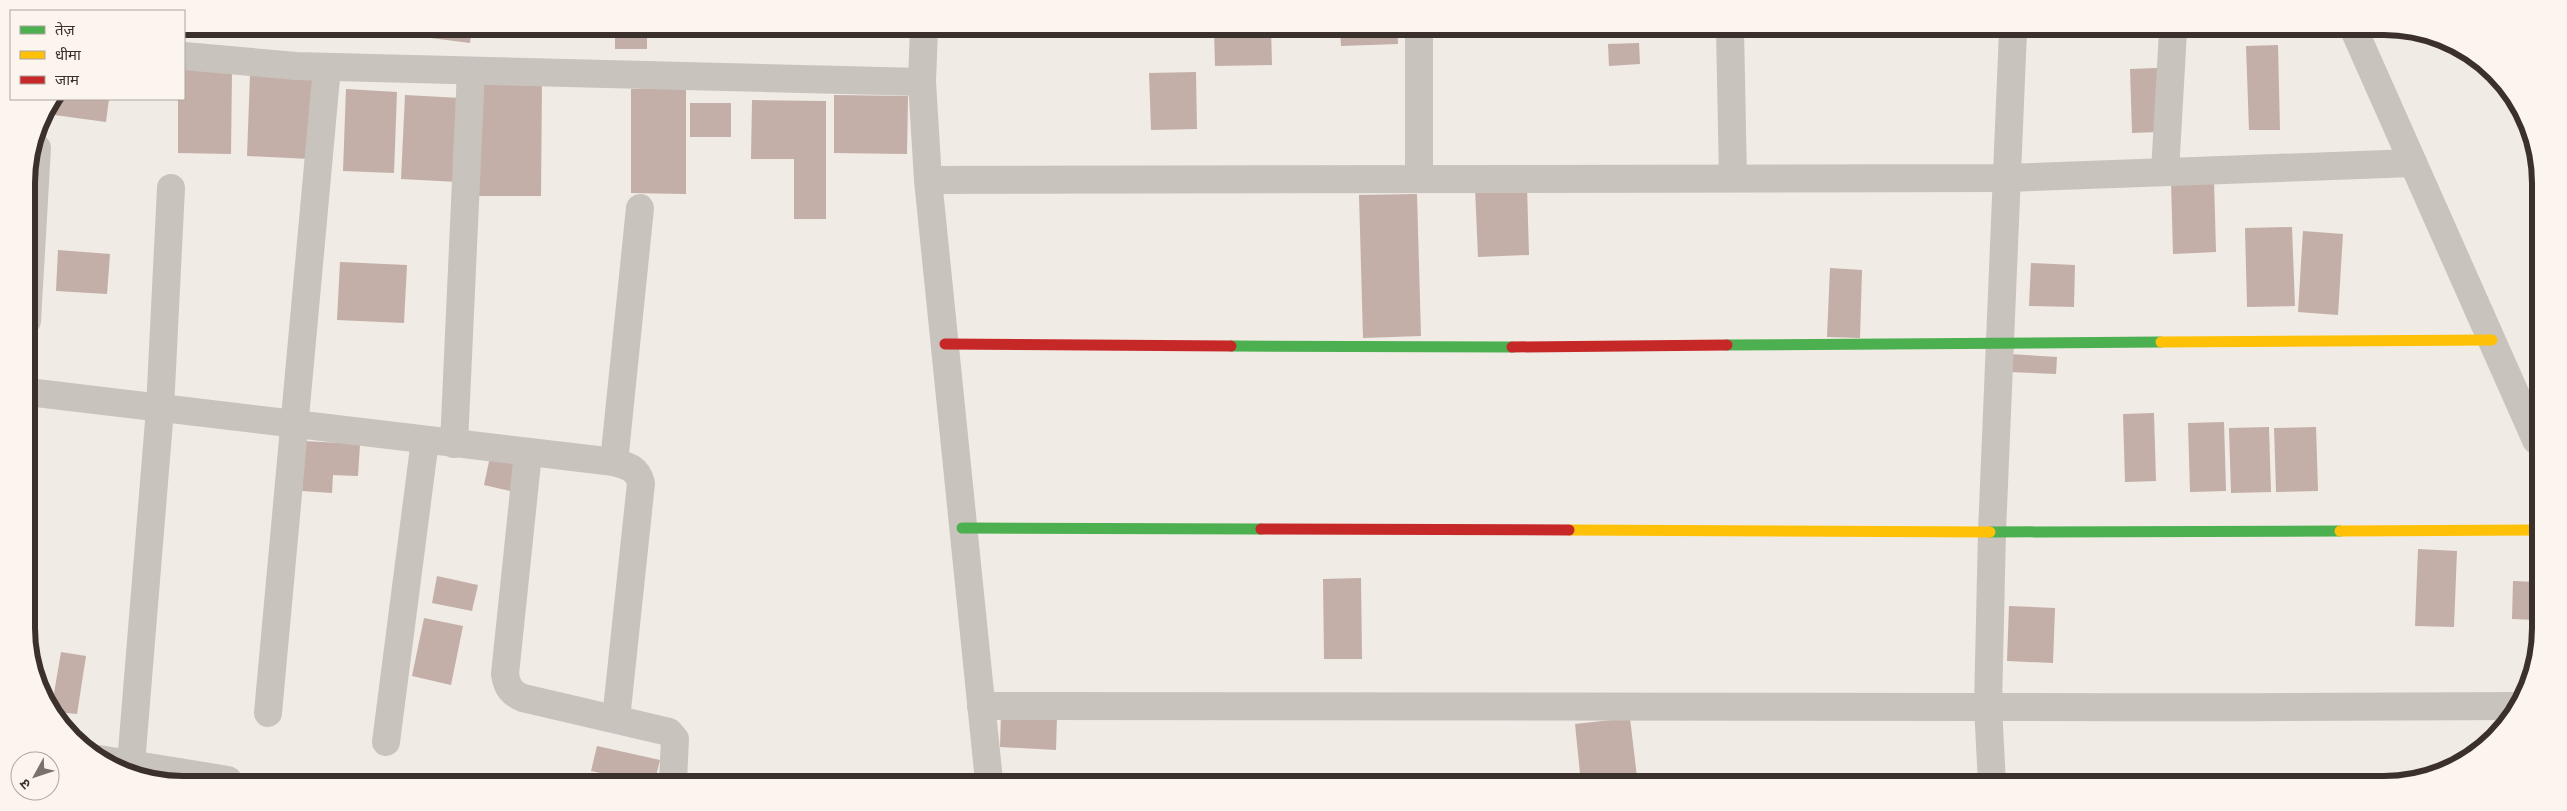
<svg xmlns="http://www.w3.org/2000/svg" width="2567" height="811" viewBox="0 0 2567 811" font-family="'PT Sans Narrow','Noto Sans Devanagari',sans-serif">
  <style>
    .building { fill: #c3afa7 }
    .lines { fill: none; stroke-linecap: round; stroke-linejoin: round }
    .street { stroke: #c9c3be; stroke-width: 28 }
    .fast { stroke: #4caf50; stroke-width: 11 }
    .slow { stroke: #ffc107; stroke-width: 11 }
    .jam { stroke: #c62828; stroke-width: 11 }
    .rim { fill: none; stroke: #3b302b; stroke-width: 6 }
  </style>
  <rect width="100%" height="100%" fill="#f0ebe5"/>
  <g class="building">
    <path d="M408,27H472L470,43L407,35Z"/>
    <rect x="615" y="27" width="32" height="22"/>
    <path d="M1214,29H1271L1272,65L1215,66Z"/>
    <path d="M1340,29H1397L1398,44L1341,46Z"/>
    <path d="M1639,43L1640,64L1609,66L1608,44Z"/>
    <path d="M2278,45L2280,130H2249L2246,46Z"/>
    <path d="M2157,68L2159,132L2132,133L2130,69Z"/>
    <path d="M184,70H232L231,154L178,153V99H184Z"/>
    <path d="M1196,72L1197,129L1151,130L1149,73Z"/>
    <path d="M250,75L313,79L310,159L247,156Z"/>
    <path d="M479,80H542L541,196H479Z"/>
    <path d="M346,89L397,92L394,173L343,171Z"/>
    <path d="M631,89H686V194L631,193Z"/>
    <path d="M405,95L461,98L458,182L401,179Z"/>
    <path d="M834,95L908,96L907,154L834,153Z"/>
    <path d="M54,99H109L106,122L47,114Z"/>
    <path d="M752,100L826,101V219H794V159H751Z"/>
    <rect x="690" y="103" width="41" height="34"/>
    <path d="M2214,180L2216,252L2173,254L2171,181Z"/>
    <path d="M1527,187L1529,255L1478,257L1475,188Z"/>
    <path d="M1417,194L1421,336L1363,338L1359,195Z"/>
    <path d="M2292,227L2295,306L2247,307L2245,228Z"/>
    <path d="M2303,231L2343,234L2338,315L2298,312Z"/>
    <path d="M58,250L110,254L107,294L56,291Z"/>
    <path d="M340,262L407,265L404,323L337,320Z"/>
    <path d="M2031,263L2075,265L2074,307L2029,306Z"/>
    <path d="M1830,268L1862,270L1860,338L1827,337Z"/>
    <path d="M2010,354L2057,357L2056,374L2009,372Z"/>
    <path d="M2154,413L2156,481L2125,482L2123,414Z"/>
    <path d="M2224,422L2226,491L2190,492L2188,423Z"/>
    <path d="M2269,427L2271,492L2231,493L2229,428Z"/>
    <path d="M2316,427L2318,491L2276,492L2274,428Z"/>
    <path d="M304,441L360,444L358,476L333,475L332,493L302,491Z"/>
    <path d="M491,452L522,459L514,492L484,485Z"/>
    <path d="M2418,549L2457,551L2454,627L2415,626Z"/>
    <path d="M437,576L478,585L472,611L432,603Z"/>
    <path d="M1361,578L1362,659H1324L1323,579Z"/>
    <path d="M2513,581L2536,582V620L2512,619Z"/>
    <path d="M2009,606L2055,608L2053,663L2007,661Z"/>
    <path d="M424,618L463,626L451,685L412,676Z"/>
    <path d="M61,652L86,656L77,714L56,712L52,705Z"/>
    <path d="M1001,713L1057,716L1056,750L1000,747Z"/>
    <path d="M1630,718L1637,777L1581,783L1575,724Z"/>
    <path d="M597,746L660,760L655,780H633L591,771Z"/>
  </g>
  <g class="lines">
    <g class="street">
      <path d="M924,28L922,82L928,180L989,781"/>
      <path d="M1419,29V179"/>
      <path d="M1730,30L1733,178"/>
      <path d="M2355,32L2536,440"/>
      <path d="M184,56L296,66L922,82"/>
      <path d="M2165,172L2173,31"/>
      <path d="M928,180L2007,178L2413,163"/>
      <path d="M27,321L37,148"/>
      <path d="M28,392L614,462L640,208"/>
      <path d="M454,444L471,71"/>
      <path d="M528,453L505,674C507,687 511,693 523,698L669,732L675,739L673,781"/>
      <path d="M614,462C628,466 637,468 641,483L616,719"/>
      <path d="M981,706C1316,708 1651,706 1985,707C2163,707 2341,708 2519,706"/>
      <path d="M268,713L327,67"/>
      <path d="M386,742L425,440"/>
      <path d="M99,759L228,780"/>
      <path d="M131,764L160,409L171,188"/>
      <path d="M1992,784L1988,706L1992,532L2013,31"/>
    </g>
    <g class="fast">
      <path d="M1727,345L2161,342"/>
      <path d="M1231,346L1512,347"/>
      <path d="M962,528L1261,529"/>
      <path d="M1990,532L2340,531"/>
    </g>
    <g class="slow">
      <path d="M2161,342L2492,340"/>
      <path d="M1569,530L1990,532"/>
      <path d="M2340,531L2536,530"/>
    </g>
    <g class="jam">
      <path d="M945,344L1231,346"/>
      <path d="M1512,347L1727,345"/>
      <path d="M1261,529L1569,530"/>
    </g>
  </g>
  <path d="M0 0H2567V811H0ZM183 35H2384A148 148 0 0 1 2532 183V628A148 148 0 0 1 2384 776H183A148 148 0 0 1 35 628V183A148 148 0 0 1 183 35Z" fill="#fbf5ee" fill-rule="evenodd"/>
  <path class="rim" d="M183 35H2384A148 148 0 0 1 2532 183V628A148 148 0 0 1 2384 776H183A148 148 0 0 1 35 628V183A148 148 0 0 1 183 35Z"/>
  <rect x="10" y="10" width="175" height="90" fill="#fbf5ee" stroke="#aea6a0"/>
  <rect x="20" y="26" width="25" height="8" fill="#4caf50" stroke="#aea6a0"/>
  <text x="55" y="35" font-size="15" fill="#3b302b">तेज़</text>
  <rect x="20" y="51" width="25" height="8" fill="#ffc107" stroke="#aea6a0"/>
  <text x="55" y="60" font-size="15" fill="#3b302b">धीमा</text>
  <rect x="20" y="76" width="25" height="8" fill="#c62828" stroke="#aea6a0"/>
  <text x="55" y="85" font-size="15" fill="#3b302b">जाम</text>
  <g transform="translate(35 776) rotate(230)"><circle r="24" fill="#fbf5ee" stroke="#aea6a0"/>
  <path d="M0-4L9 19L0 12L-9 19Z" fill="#7a716c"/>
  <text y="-8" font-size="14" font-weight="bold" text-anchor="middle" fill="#3b302b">उ</text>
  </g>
</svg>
